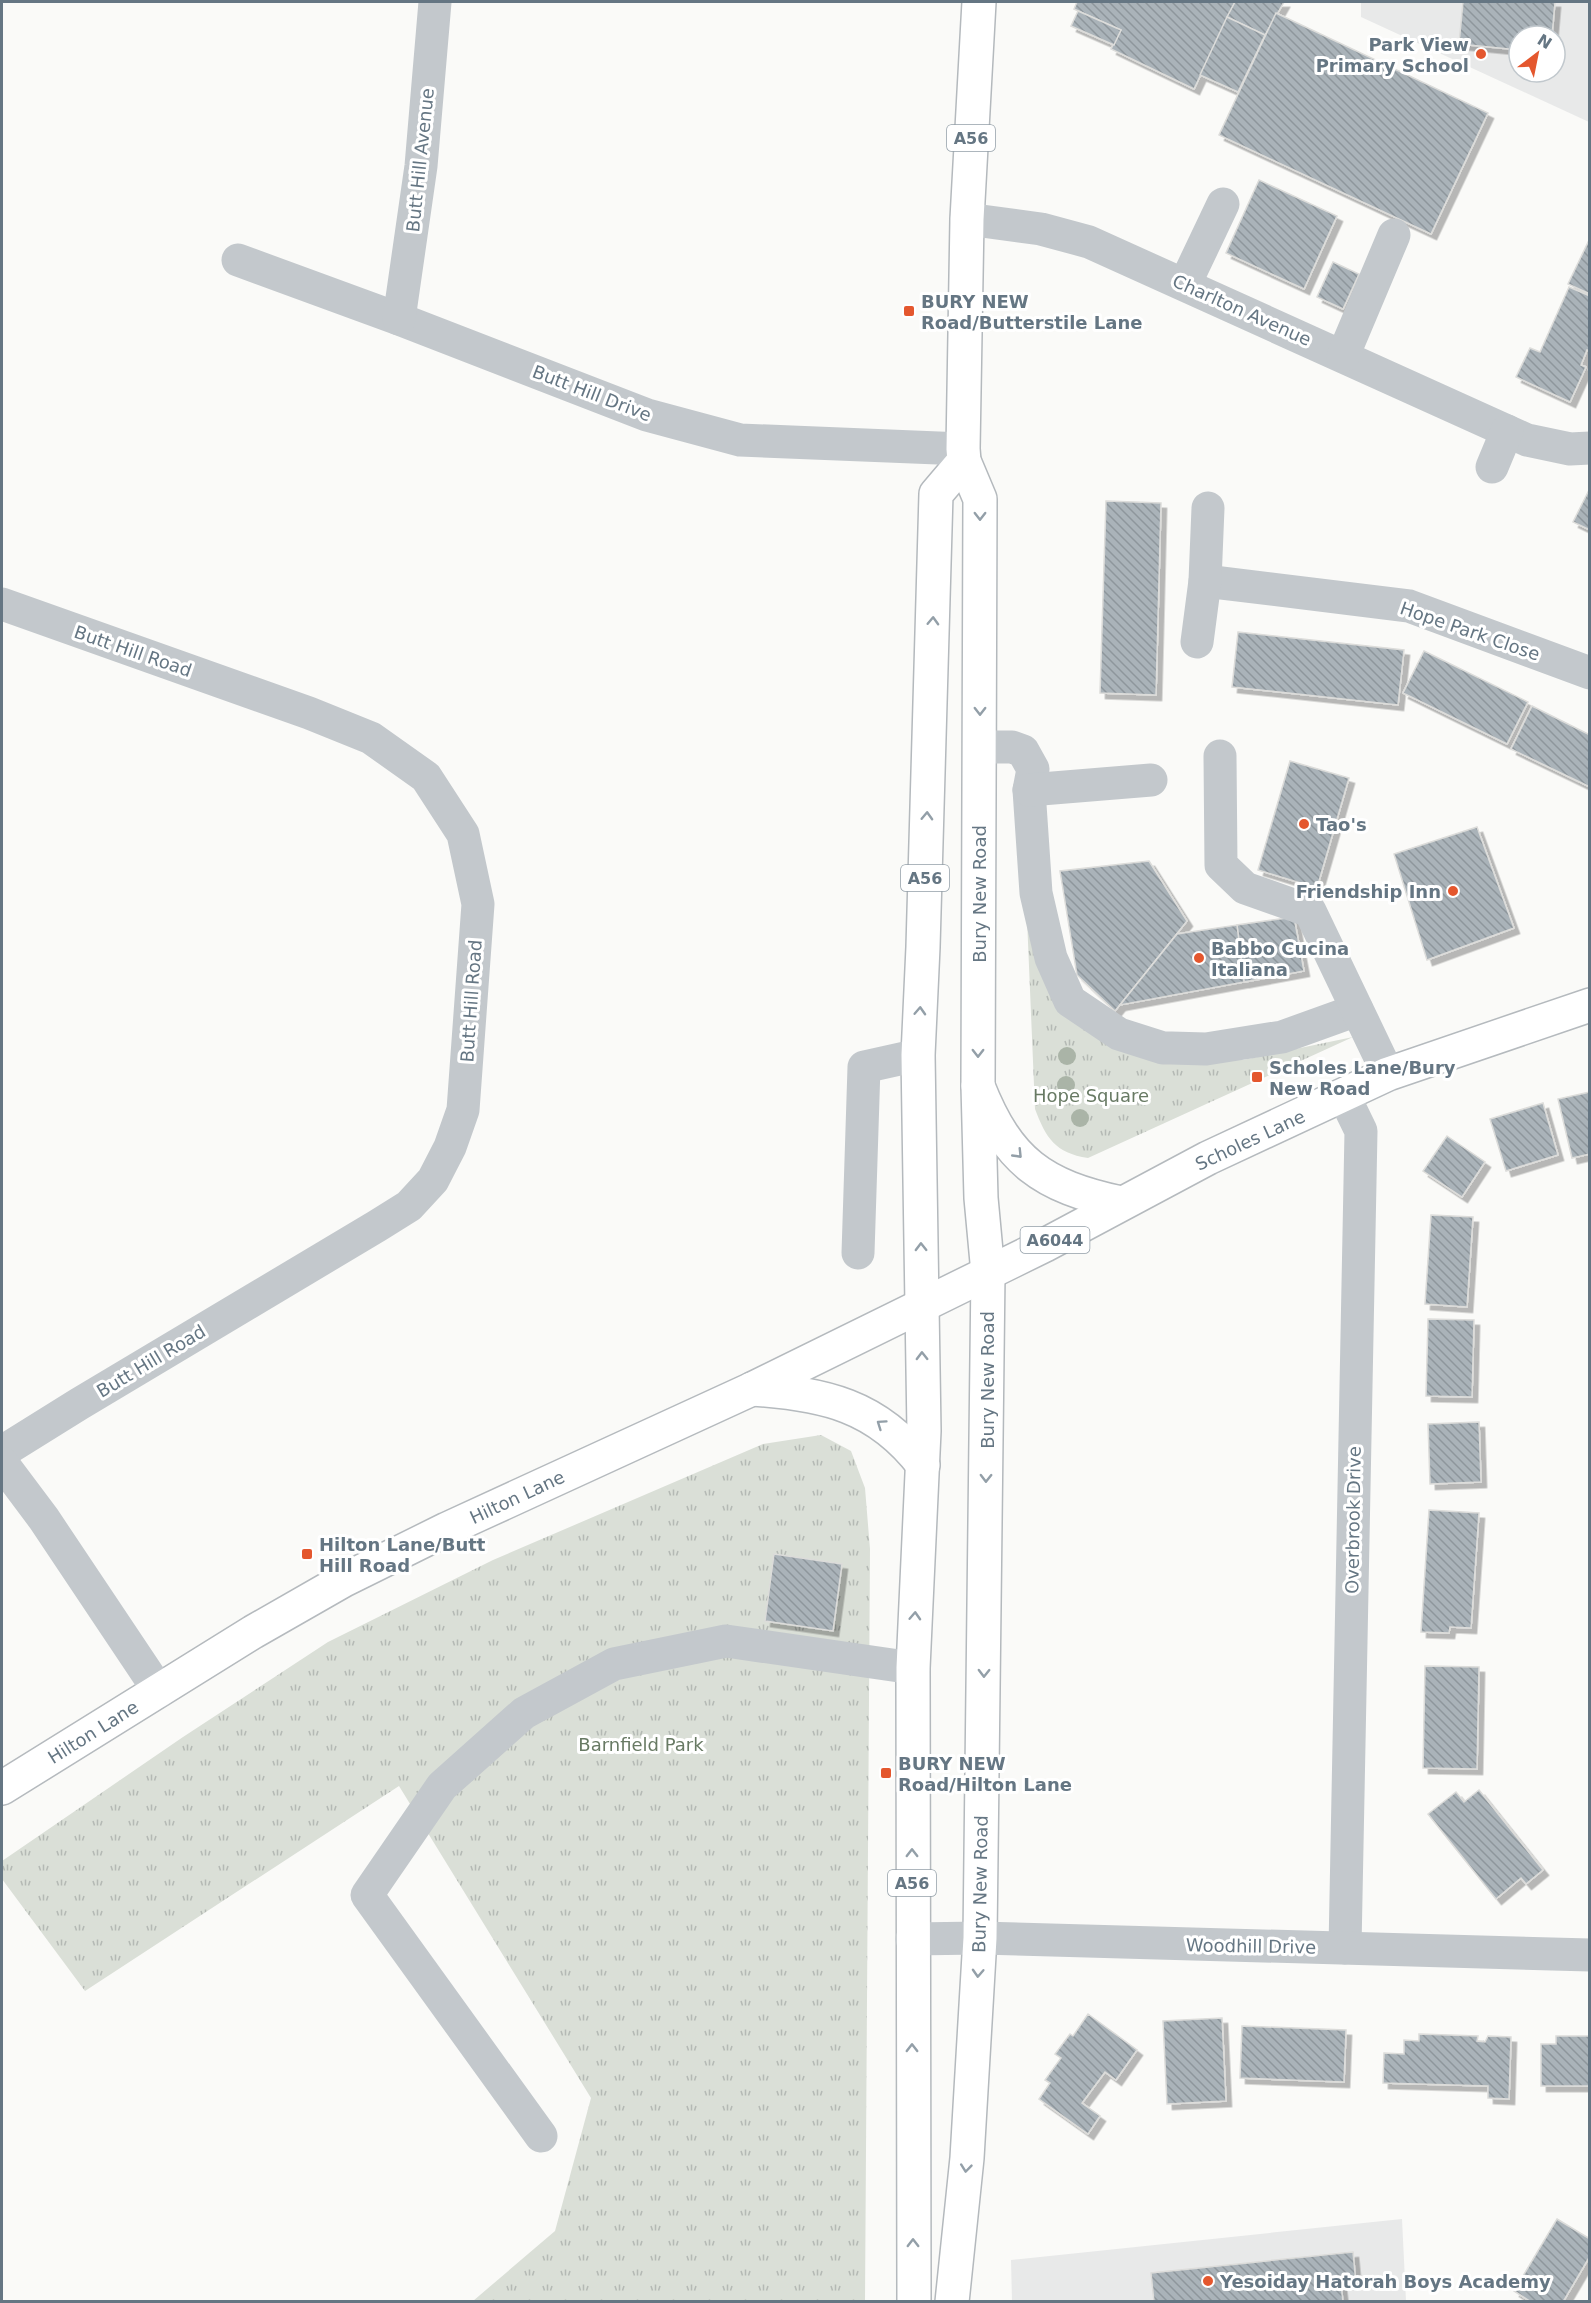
<svg xmlns="http://www.w3.org/2000/svg" width="1591" height="2303" viewBox="0 0 1591 2303" font-family="'DejaVu Sans',sans-serif">
  <style>
    .built { fill: #e8e9e9; fill-rule: evenodd }
    .park { fill: url(#park-tufts) }
    .building { fill: url(#building-back-hatch); stroke: #dcdcda; stroke-width: 1.5; filter: url(#shadow) }
    .lines { fill: none; stroke-linecap: round; stroke-linejoin: round }
    .major-casing { stroke: #b5babe; stroke-width: 36 }
    .highway-casing { stroke: #b4b9bd; stroke-width: 36 }
    .minor { stroke: #c3c8cc; stroke-width: 33 }
    .major { stroke: #fff; stroke-width: 33 }
    .highway { stroke: #fff; stroke-width: 33 }
    .tree { fill: #aab4a7 }
    .oneway { stroke: #939fa8 }
    .poi-dot { fill: #e4572e; stroke: #fff; stroke-width: 2 }
    .labels { text-anchor: middle; dominant-baseline: central; stroke-width: 6; stroke-linejoin: round; paint-order: stroke }
    .shield { fill: #fff; stroke: #939fa8; stroke-width: 1.5 }
    .shield-label { font-size: 16px; font-weight: bold; fill: #657683 }
    .poi-label { font-size: 18px; font-weight: bold; fill: #657683; stroke: #fff; text-anchor: start }
    .street-label { font-size: 18px; fill: #657683; stroke: #fff }
    .park-label { font-size: 18px; fill: #687a64; stroke: #fff }
  </style>
  <defs>
    <pattern id="park-tufts" width="24" height="20" patternUnits="userSpaceOnUse" patternTransform="scale(1.5)"><rect width="24" height="20" fill="#dadfd7"/><path d="M3 7l-1-3M5 7V3M7 7l1-3M15 17l-1-3M17 17v-4M19 17l1-3" fill="none" stroke="#b4b9b4"/></pattern>
    <pattern id="building-back-hatch" width="6" height="6" patternUnits="userSpaceOnUse" patternTransform="scale(1.5)"><rect width="6" height="6" fill="#aab3b9"/><path d="M-1 5l2 2M0 0l6 6M5-1l2 2" fill="none" stroke="#8e969c"/></pattern>
    <filter id="shadow"><feDropShadow dx="5.5" dy="5.5" stdDeviation="0" flood-color="#0004"/></filter>
  </defs>
  <rect width="100%" height="100%" fill="#fafaf8"/>
  <g class="built">
    <path d="M1361,2H1589V122L1361,17ZM1519,36H1555V72H1519Z"/>
    <path d="M1402,2219L1406,2301H1012L1011,2260Z"/>
  </g>
  <g class="park">
    <path d="M1025,871L1064,1008L1243,1060L1353,1037L1088,1158C1055,1153 1046,1138 1035,1109Z"/>
    <path d="M821,1435L851,1451L865,1488L870,1549L865,2301H473L555,2231L591,2098L399,1786L85,1991L2,1879V1861L183,1737L328,1642L493,1560L763,1444Z"/>
  </g>
  <g class="building">
    <path d="M1077,2H1235L1194,89L1111,49L1121,30L1074,9Z"/>
    <path d="M1235,2H1284L1265,35L1227,17Z"/>
    <path d="M1463,2H1555L1552,36H1519V50L1459,44Z"/>
    <path d="M1078,11L1121,30L1114,45L1071,26Z"/>
    <path d="M1276,13L1488,113L1431,234L1219,135Z"/>
    <path d="M1227,17L1265,35L1238,92L1200,75Z"/>
    <path d="M1259,180L1337,216L1304,289L1226,253Z"/>
    <path d="M1590,238V294L1568,284Z"/>
    <path d="M1333,262L1359,274L1343,309L1317,297Z"/>
    <path d="M1569,287L1590,296V351L1587,350L1581,365L1586,367L1570,402L1516,377L1530,348L1540,352Z"/>
    <path d="M1590,488V530L1573,522Z"/>
    <path d="M1106,501L1161,503L1156,695L1100,693Z"/>
    <path d="M1238,632L1404,650L1398,705L1232,687Z"/>
    <path d="M1424,651L1528,702L1507,744L1403,693Z"/>
    <path d="M1532,706L1590,735V787L1511,749Z"/>
    <path d="M1290,761L1349,778L1317,888L1258,870Z"/>
    <path d="M1477,827L1514,928L1427,960L1394,854Z"/>
    <path d="M1149,861L1187,921L1115,1011L1077,975L1060,871Z"/>
    <path d="M1294,917L1304,971L1244,982L1237,925Z"/>
    <path d="M1237,925L1244,982L1120,1005L1177,934Z"/>
    <path d="M1590,1092V1154L1572,1158L1558,1099Z"/>
    <path d="M1543,1103L1558,1155L1506,1171L1490,1119Z"/>
    <path d="M1447,1136L1485,1162L1462,1197L1423,1171Z"/>
    <path d="M1431,1215L1473,1217L1467,1307L1425,1304Z"/>
    <path d="M1428,1319L1474,1320L1472,1397L1426,1396Z"/>
    <path d="M1479,1422L1481,1482L1430,1484L1428,1424Z"/>
    <path d="M1429,1510L1479,1513L1471,1628L1450,1627L1449,1633L1421,1632Z"/>
    <path d="M774,1554L842,1564L833,1631L765,1621Z"/>
    <path d="M1425,1666L1479,1667L1477,1769L1423,1768Z"/>
    <path d="M1479,1790L1543,1870L1526,1884L1521,1878L1496,1899L1428,1814L1456,1792L1464,1802Z"/>
    <path d="M1088,2014L1137,2050L1116,2080L1105,2072L1082,2103L1100,2116L1088,2134L1039,2099L1050,2083L1045,2080L1061,2058L1055,2054L1070,2034L1073,2036Z"/>
    <path d="M1222,2018L1226,2101L1167,2104L1163,2021Z"/>
    <path d="M1242,2026L1346,2030L1344,2082L1240,2078Z"/>
    <path d="M1419,2034L1478,2036L1477,2041L1485,2042L1488,2036L1511,2037L1509,2099L1488,2098V2086L1383,2083L1384,2053L1404,2054V2040L1419,2041Z"/>
    <path d="M1556,2036H1590V2086H1541V2044H1556Z"/>
    <path d="M1557,2219L1590,2239V2256L1563,2302H1531L1514,2291Z"/>
    <path d="M1353,2252L1356,2283L1341,2284L1343,2302H1154L1151,2273Z"/>
  </g>
  <g class="lines">
    <g class="major-casing">
      <g id="major">
        <path d="M978,1086C1008,1162 1042,1186 1121,1203"/>
        <path d="M752,1389C824,1394 877,1405 923,1465"/>
        <path d="M2,1788L253,1632L344,1580L447,1529L752,1389L1045,1245L1208,1158L1388,1074L1590,1005"/>
      </g>
    </g>
    <g class="highway-casing">
      <g id="highway">
        <path d="M914,2302L913,1668L924,1431L918,1055L923,947L936,494L964,461"/>
        <path d="M952,2302L967,2158L980,1938L988,1273L981,1198L978,1086L980,499L964,461L963,449L967,219L979,2"/>
      </g>
    </g>
    <g class="minor">
      <path d="M967,219L1041,229L1089,242L1527,440L1570,449L1590,448"/>
      <path d="M238,260L399,319L647,415L740,440L963,449"/>
      <path d="M1185,284L1223,204"/>
      <path d="M399,319L421,166L435,2"/>
      <path d="M1343,356L1394,235"/>
      <path d="M1492,467L1507,431"/>
      <path d="M1205,581L1409,606L1590,673"/>
      <path d="M2,604L309,713L371,738L426,777L463,834L478,904L463,1110L450,1147L433,1180L409,1206L377,1226L79,1404L2,1452"/>
      <path d="M1197,642L1205,581L1208,508"/>
      <path d="M980,747H1012L1023,751L1033,769L1029,790L1036,893L1051,958L1070,1001L1119,1034L1163,1048H1171L1206,1049L1282,1037L1357,1010"/>
      <path d="M1220,756L1221,865L1245,888L1310,911L1388,1074"/>
      <path d="M1029,790L1151,780"/>
      <path d="M1344,1096L1361,1131L1345,1948"/>
      <path d="M858,1253L864,1067L918,1055"/>
      <path d="M2,1463L44,1519L159,1691"/>
      <path d="M912,1939L980,1938L1590,1955"/>
      <path d="M541,2136L367,1895L442,1786L524,1713L614,1664L726,1641L913,1668"/>
    </g>
    <use href="#major" class="major"/>
    <use href="#highway" class="highway"/>
  </g>
  <g class="tree">
    <circle cx="1067" cy="1056" r="9"/>
    <circle cx="1066" cy="1085" r="9"/>
    <circle cx="1080" cy="1118" r="9"/>
  </g>
  <defs><path id="oneway-chevron" d="M-2-3.5L2.5 0L-2 3.5" fill="none" stroke-width="1.6" stroke-linecap="round" stroke-linejoin="round" transform="scale(1.5)"/></defs>
  <g class="oneway">
    <use href="#oneway-chevron" transform="translate(980 516) rotate(90)"/>
    <use href="#oneway-chevron" transform="translate(933 621) rotate(-88)"/>
    <use href="#oneway-chevron" transform="translate(980 711) rotate(90)"/>
    <use href="#oneway-chevron" transform="translate(927 816) rotate(-88)"/>
    <use href="#oneway-chevron" transform="translate(920 1011) rotate(-87)"/>
    <use href="#oneway-chevron" transform="translate(978 1053) rotate(90)"/>
    <use href="#oneway-chevron" transform="translate(1018 1154) rotate(46)"/>
    <use href="#oneway-chevron" transform="translate(921 1247) rotate(-91)"/>
    <use href="#oneway-chevron" transform="translate(922 1356) rotate(-91)"/>
    <use href="#oneway-chevron" transform="translate(881 1424) rotate(-145)"/>
    <use href="#oneway-chevron" transform="translate(986 1478) rotate(91)"/>
    <use href="#oneway-chevron" transform="translate(915 1616) rotate(-87)"/>
    <use href="#oneway-chevron" transform="translate(984 1673) rotate(91)"/>
    <use href="#oneway-chevron" transform="translate(912 1853) rotate(-90)"/>
    <use href="#oneway-chevron" transform="translate(978 1973) rotate(93)"/>
    <use href="#oneway-chevron" transform="translate(912 2048) rotate(-90)"/>
    <use href="#oneway-chevron" transform="translate(966 2168) rotate(96)"/>
    <use href="#oneway-chevron" transform="translate(913 2243) rotate(-90)"/>
  </g>
  <g class="poi-dot">
    <circle cx="1481" cy="54" r="6"/>
    <rect x="903" y="305" width="12" height="12" rx="3"/>
    <circle cx="1304" cy="824" r="6"/>
    <circle cx="1453" cy="891" r="6"/>
    <circle cx="1199" cy="958" r="6"/>
    <rect x="1251" y="1071" width="12" height="12" rx="3"/>
    <rect x="301" y="1548" width="12" height="12" rx="3"/>
    <rect x="880" y="1767" width="12" height="12" rx="3"/>
    <circle cx="1208" cy="2281" r="6"/>
  </g>
  <g class="labels">
    <g class="shield">
      <rect x="947" y="125" width="48" height="26" rx="4.5"/>
      <rect x="901" y="865" width="48" height="26" rx="4.5"/>
      <rect x="1020.5" y="1227" width="69" height="26" rx="4.5"/>
      <rect x="888" y="1870" width="48" height="26" rx="4.5"/>
    </g>
    <g class="shield-label">
      <text x="971" y="138">A56</text>
      <text x="925" y="878">A56</text>
      <text x="1055" y="1240">A6044</text>
      <text x="912" y="1883">A56</text>
    </g>
    <g class="poi-label">
      <text x="1469" y="44" text-anchor="end">Park View<tspan x="1469" dy="21">Primary School</tspan></text>
      <text x="921" y="301">BURY NEW<tspan x="921" dy="21">Road/Butterstile Lane</tspan></text>
      <text x="1316" y="824">Tao's</text>
      <text x="1441" y="891" text-anchor="end">Friendship Inn</text>
      <text x="1211" y="948">Babbo Cucina<tspan x="1211" dy="21">Italiana</tspan></text>
      <text x="1269" y="1067">Scholes Lane/Bury<tspan x="1269" dy="21">New Road</tspan></text>
      <text x="319" y="1544">Hilton Lane/Butt<tspan x="319" dy="21">Hill Road</tspan></text>
      <text x="898" y="1763">BURY NEW<tspan x="898" dy="21">Road/Hilton Lane</tspan></text>
      <text x="1220" y="2281">Yesoiday Hatorah Boys Academy</text>
    </g>
    <g class="street-label">
      <text transform="translate(420 160) rotate(-84)">Butt Hill Avenue</text>
      <text transform="translate(1242 310) rotate(24)">Charlton Avenue</text>
      <text transform="translate(592 393) rotate(21)">Butt Hill Drive</text>
      <text transform="translate(1470 631) rotate(19)">Hope Park Close</text>
      <text transform="translate(133 651) rotate(19)">Butt Hill Road</text>
      <text transform="translate(979 894) rotate(-90)">Bury New Road</text>
      <text transform="translate(471 1001) rotate(-86)">Butt Hill Road</text>
      <text transform="translate(1250 1140) rotate(-25)">Scholes Lane</text>
      <text transform="translate(151 1361) rotate(-31)">Butt Hill Road</text>
      <text transform="translate(987 1380) rotate(-90)">Bury New Road</text>
      <text transform="translate(517 1497) rotate(-25)">Hilton Lane</text>
      <text transform="translate(1353 1520) rotate(-89)">Overbrook Drive</text>
      <text transform="translate(93 1732) rotate(-32)">Hilton Lane</text>
      <text transform="translate(980 1884) rotate(-89)">Bury New Road</text>
      <text transform="translate(1251 1946) rotate(1)">Woodhill Drive</text>
    </g>
    <g class="park-label">
      <text x="1091" y="1095">Hope Square</text>
      <text x="641" y="1744">Barnfield Park</text>
    </g>
  </g>
  <rect width="1591" height="2303" fill="none" stroke="#657683" stroke-width="6"/>
  <g transform="translate(1537 54) rotate(32)"><circle r="28" fill="#ffffff" stroke="#c1c8cd" stroke-width="1.5"/>
  <path d="M0-4.5L10 22L0 15L-10 22Z" fill="#e4572e"/>
  <text y="-9" font-size="16" font-weight="bold" text-anchor="middle" fill="#657683">N</text>
  </g>
</svg>
